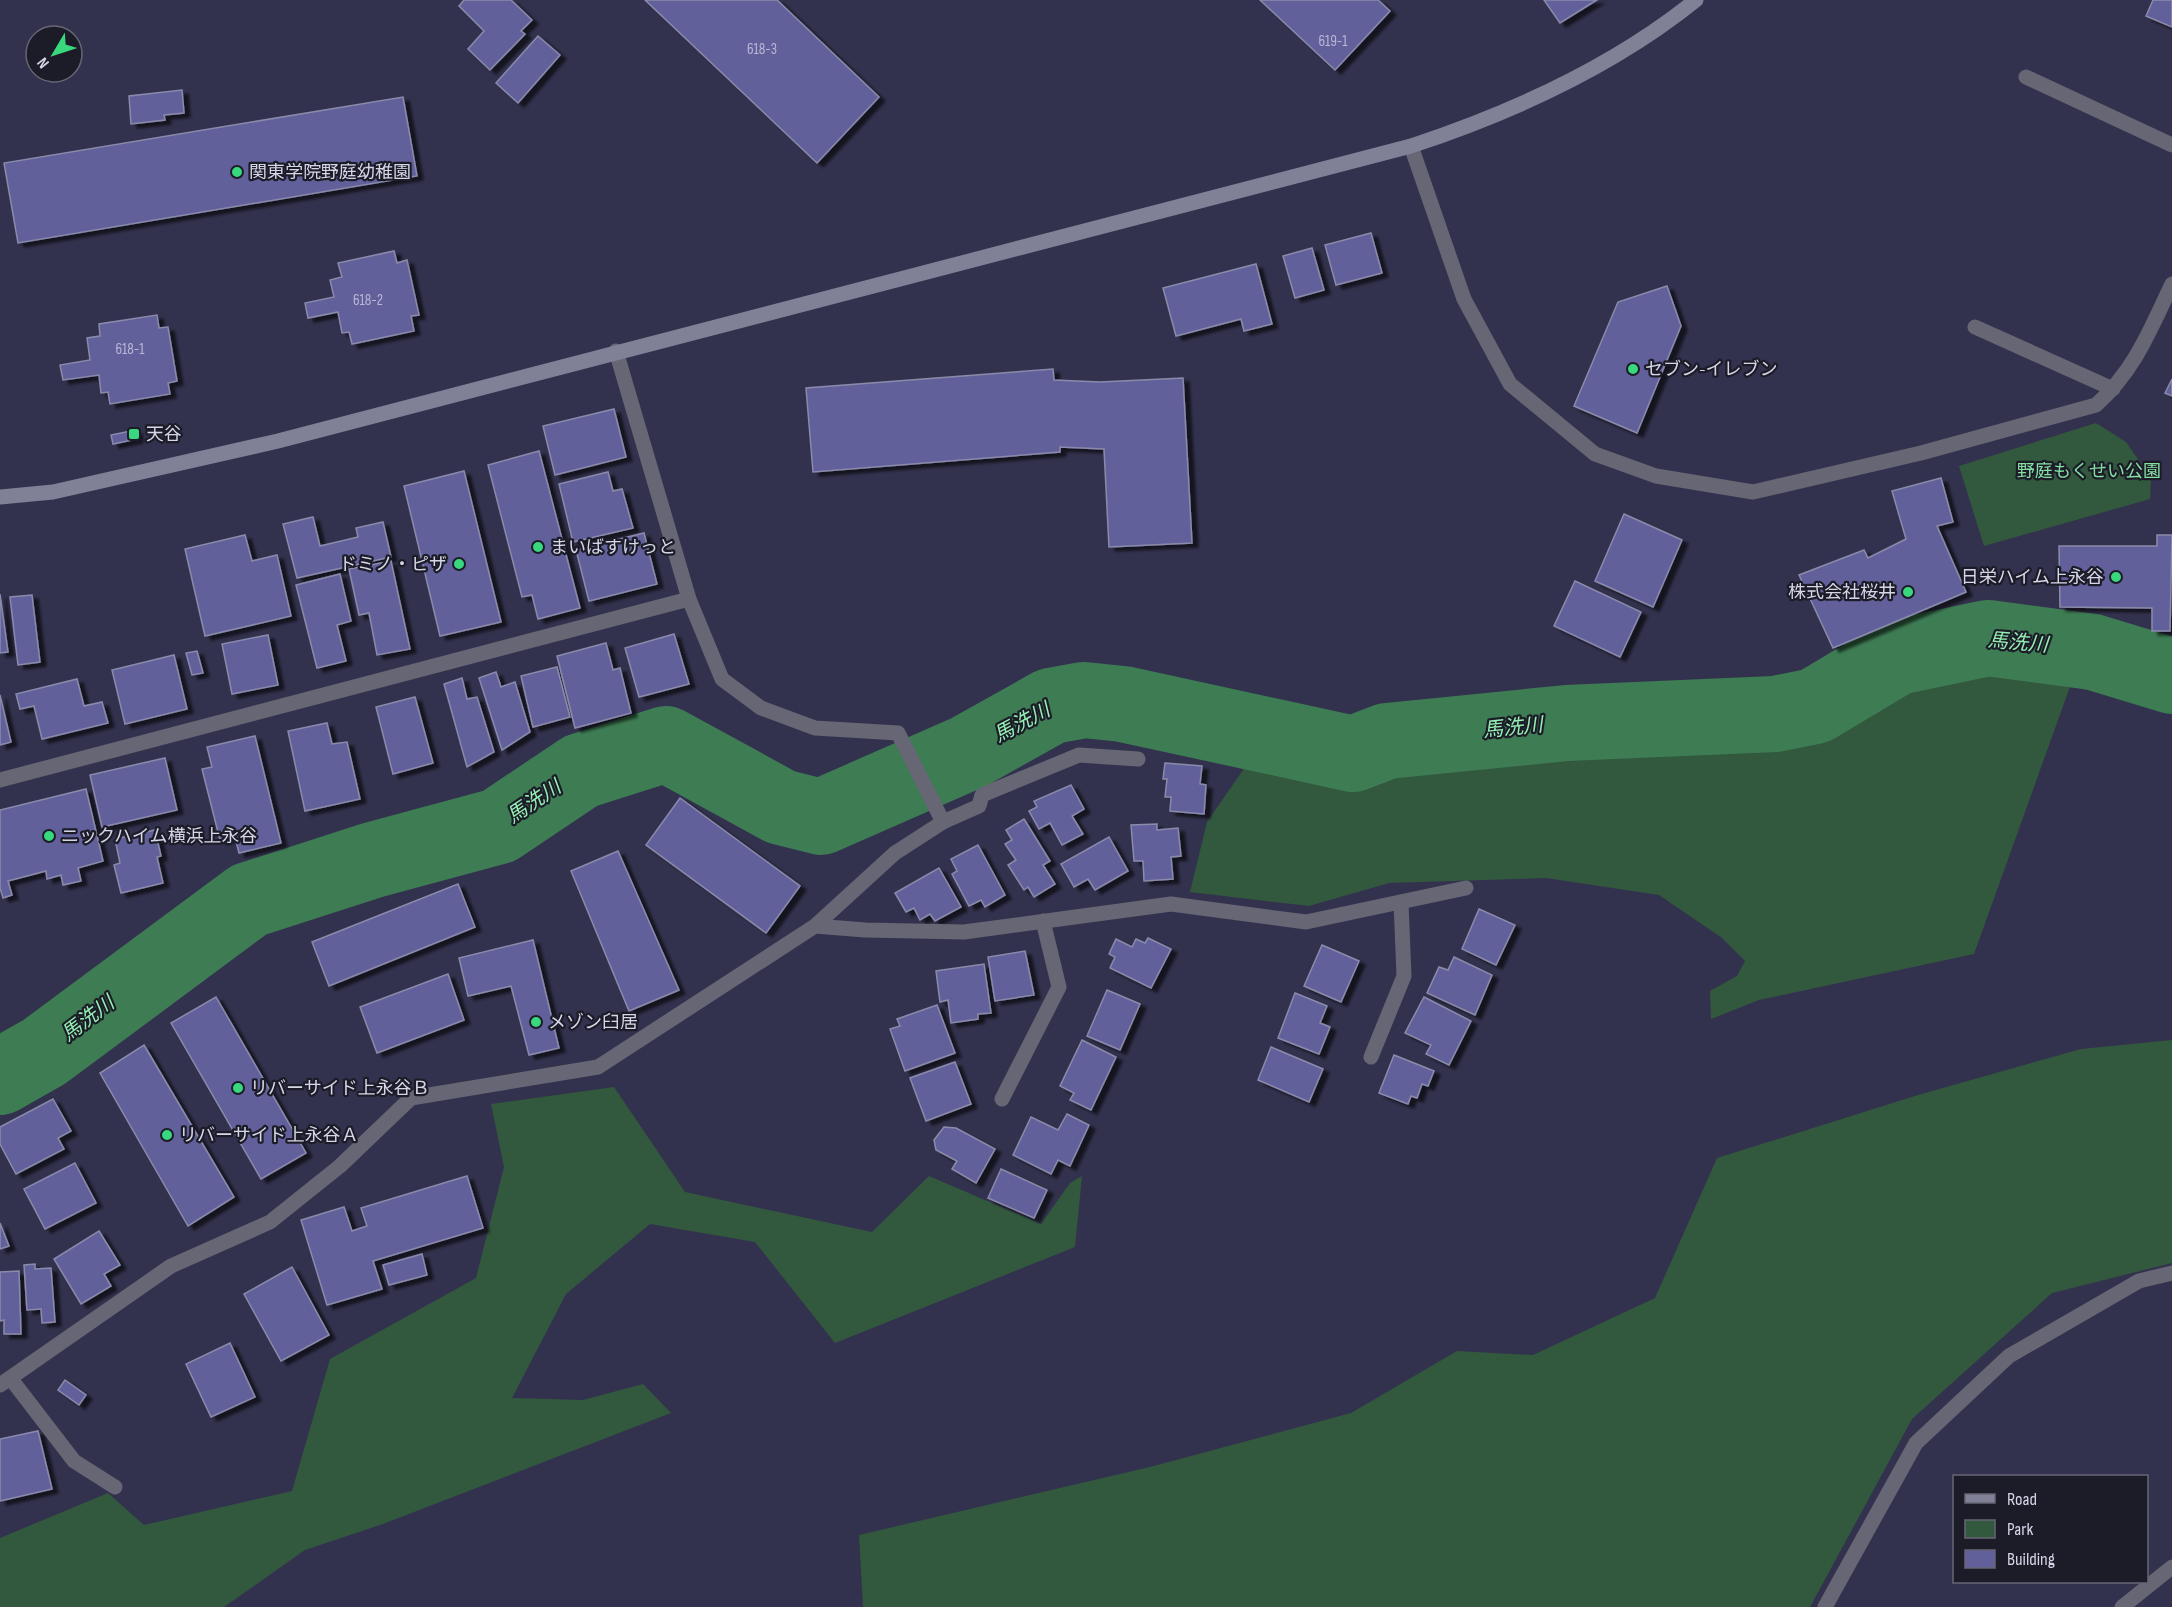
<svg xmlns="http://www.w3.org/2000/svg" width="2172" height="1607" viewBox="0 0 2172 1607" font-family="'Sofia Sans Condensed','Noto Sans JP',sans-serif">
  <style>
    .green { fill: #32583e }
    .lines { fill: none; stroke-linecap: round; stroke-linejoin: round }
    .river { stroke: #3e7d54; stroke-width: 76 }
    .building { fill: #62609b; stroke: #8a8aab; stroke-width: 1.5; filter: url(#shadow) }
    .street { stroke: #666674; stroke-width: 15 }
    .secondary { stroke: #808197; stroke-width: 15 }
    .poi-dot { fill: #39d87f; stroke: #1c1c28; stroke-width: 2 }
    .labels { text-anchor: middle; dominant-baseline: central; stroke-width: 4.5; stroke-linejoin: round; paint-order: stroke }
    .number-label { font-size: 15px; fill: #b8b8d5 }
    .poi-label { font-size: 18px; fill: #d5d6e8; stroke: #1c1c28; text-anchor: start }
    .park-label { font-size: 18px; fill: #85dfa2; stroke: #1c1c28 }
    .water-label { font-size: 20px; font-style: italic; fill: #95f0b3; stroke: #1c1c28 }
  </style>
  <defs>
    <filter id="shadow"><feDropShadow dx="6" dy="4" stdDeviation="1.5" flood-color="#0009"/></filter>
  </defs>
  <rect width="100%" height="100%" fill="#33324e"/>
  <g class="green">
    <path d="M2096,423L2126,442L2151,478L2150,499L1984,546L1959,466Z"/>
    <path d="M1974,651L2076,670L1974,954L1759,1000L1711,1019L1710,991L1737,976L1745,961L1722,938L1659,895L1546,878L1389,883L1309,906L1190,892L1207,822L1259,747L1381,781L1447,753L1807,725L1903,668Z"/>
    <path d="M2172,1040V1263L2052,1293L1912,1419L1810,1607H863L859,1535L1150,1467L1351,1413L1457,1351L1533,1355L1655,1298L1717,1158L1918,1095L2081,1049Z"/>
    <path d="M614,1087L685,1192L872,1232L929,1176L1041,1224L1070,1183L1082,1176L1075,1247L835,1343L755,1242L650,1224L566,1294L512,1398L583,1400L643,1384L671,1413L383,1524L305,1550L224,1607H0V1538L108,1493L144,1525L292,1491L330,1359L476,1278L504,1167L491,1104Z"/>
  </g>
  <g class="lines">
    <path class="river" d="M0,1077L44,1052L249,900L373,860L499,826L581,771L666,744L781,807L821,817L969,752L1051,706L1084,700L1123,704L1353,754L1387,741L1567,723L1775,714L1815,706L1897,657L1988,638L2093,652L2172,676"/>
  </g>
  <g class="building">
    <path d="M464,0H511L532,20L521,31L525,34L490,70L468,49L484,31L459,6Z"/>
    <path d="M645,0H777L879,97L817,163Z"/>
    <path d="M1260,0H1378L1390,11L1335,70Z"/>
    <path d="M1544,0H1597L1560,23Z"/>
    <path d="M2153,0H2172V27L2146,16Z"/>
    <path d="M538,36L560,55L518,103L496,83Z"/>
    <path d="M182,90L184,113L164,115L165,120L131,124L129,96Z"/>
    <path d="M403,97L417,176L18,243L4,163Z"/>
    <path d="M1371,233L1382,273L1336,285L1325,245Z"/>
    <path d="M1312,248L1324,290L1295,298L1283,256Z"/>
    <path d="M394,251L397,263L407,260L419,315L411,316L414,331L352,344L349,332L342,333L338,312L308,318L305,303L334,297L330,280L342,277L338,263Z"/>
    <path d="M1256,264L1272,324L1244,331L1241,319L1176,336L1163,288Z"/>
    <path d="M1667,286L1681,326L1637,433L1574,406L1618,302Z"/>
    <path d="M157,315L159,328L168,327L177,381L168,383L170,394L110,404L108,392L101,393L99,375L63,380L60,365L90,360L87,338L100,336L99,324Z"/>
    <path d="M1053,369L1054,380L1100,382L1183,378L1192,543L1109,547L1104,449L1060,447V452L813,472L806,388Z"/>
    <path d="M2172,379V396L2165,393Z"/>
    <path d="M614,409L626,457L555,475L543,426Z"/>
    <path d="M136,430L137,439L113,444L111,435Z"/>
    <path d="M539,451L580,608L538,619L532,595L522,597L488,465Z"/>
    <path d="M464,471L501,622L440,636L404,486Z"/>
    <path d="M608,472L613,491L622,489L633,528L573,542L559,484Z"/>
    <path d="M1941,478L1953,522L1937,526L1966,592L1833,648L1799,575L1864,550L1868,558L1906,539L1892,491Z"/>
    <path d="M1624,514L1682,540L1653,607L1595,581Z"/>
    <path d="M313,517L320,546L358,537L356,528L383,522L391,557L297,578L283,524Z"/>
    <path d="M644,533L657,584L589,601L576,550Z"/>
    <path d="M245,535L252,561L277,555L291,616L205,636L185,549Z"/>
    <path d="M2157,535H2172L2170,631H2152V608L2060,607L2059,546H2157Z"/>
    <path d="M391,561L410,649L377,655L369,613L359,615L349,569Z"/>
    <path d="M340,574L351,621L337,625L346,661L317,668L296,585Z"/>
    <path d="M1575,581L1641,612L1620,657L1554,626Z"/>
    <path d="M0,594L8,652L0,653Z"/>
    <path d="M32,595L40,662L18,665L10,597Z"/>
    <path d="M674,634L689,684L639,697L625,648Z"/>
    <path d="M268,635L278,685L232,694L222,644Z"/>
    <path d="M606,643L613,670L620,668L631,713L575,728L557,656Z"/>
    <path d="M197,651L203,673L192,675L186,653Z"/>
    <path d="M174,655L187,709L125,724L112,670Z"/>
    <path d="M557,667L570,717L533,727L521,676Z"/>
    <path d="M496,672L501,687L515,682L530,732L502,750L479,678Z"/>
    <path d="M462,678L467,699L477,697L494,752L467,767L444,684Z"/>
    <path d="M77,679L84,706L102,702L108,723L42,739L34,706L20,709L16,694Z"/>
    <path d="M0,695L11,742L0,745Z"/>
    <path d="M415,697L433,763L393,774L376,707Z"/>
    <path d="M327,723L332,744L347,742L360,799L305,811L288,731Z"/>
    <path d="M255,736L281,843L239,853L235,837L220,840L202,769L212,767L207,747Z"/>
    <path d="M165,758L177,810L102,827L90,775Z"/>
    <path d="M1165,763L1202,766L1200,784L1206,785L1204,814L1170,811L1171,797H1165L1167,779H1163Z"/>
    <path d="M1071,785L1084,809L1072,816L1083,834L1062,845L1050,823L1039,829L1029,811L1037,807L1034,801Z"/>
    <path d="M86,789L103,861L78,868L81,881L63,885L61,875L47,879L46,871L8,881L12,895L3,898L0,888V810Z"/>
    <path d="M680,798L800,886L766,933L646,845Z"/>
    <path d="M1024,819L1050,861L1043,865L1055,884L1034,897L1028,887L1024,890L1008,865L1016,860L1005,844L1012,840L1006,830Z"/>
    <path d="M1157,824V830L1178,828L1181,856L1171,857L1173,879L1144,881L1143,861H1134L1131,825Z"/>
    <path d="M155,830L161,856L157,857L163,883L121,893L114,865L120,863L115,839Z"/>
    <path d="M1109,837L1128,871L1095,890L1088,879L1074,887L1061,864Z"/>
    <path d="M978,845L1005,895L985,907L981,900L969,906L952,874L957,871L951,859Z"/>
    <path d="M618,851L679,990L629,1011L571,871Z"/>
    <path d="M939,868L961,907L935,921L930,914L920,920L914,908L906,912L895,893Z"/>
    <path d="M458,884L475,927L329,986L312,942Z"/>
    <path d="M1479,909L1515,925L1496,965L1462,949Z"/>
    <path d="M1148,938L1171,949L1151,988L1110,968L1115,957L1109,954L1116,939L1132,947L1136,939L1145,943Z"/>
    <path d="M533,940L559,1048L529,1055L511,986L468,996L459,958Z"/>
    <path d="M1322,945L1359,961L1341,1002L1304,986Z"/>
    <path d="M1025,951L1034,995L995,1001L988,957Z"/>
    <path d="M1454,957L1492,975L1475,1015L1427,993L1439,967L1448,970Z"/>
    <path d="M984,964L991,1013L978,1014V1019L951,1023L948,1000L940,1002L936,971Z"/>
    <path d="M448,974L464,1020L377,1053L360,1007Z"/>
    <path d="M1107,990L1140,1004L1120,1050L1087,1036Z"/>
    <path d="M1295,993L1327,1006L1320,1023L1330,1027L1319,1054L1278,1038Z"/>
    <path d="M216,997L306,1153L261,1179L171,1023Z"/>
    <path d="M1424,997L1471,1021L1449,1065L1426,1054L1431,1045L1405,1033Z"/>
    <path d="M937,1005L955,1053L905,1071L890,1029L900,1026L897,1019Z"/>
    <path d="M1082,1040L1116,1057L1091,1110L1070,1100L1074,1093L1060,1086Z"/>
    <path d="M144,1045L234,1197L188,1226L100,1073Z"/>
    <path d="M1271,1047L1323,1069L1309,1102L1258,1080Z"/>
    <path d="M1394,1055L1434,1071L1428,1086L1422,1084L1417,1098L1411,1096L1408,1104L1379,1093Z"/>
    <path d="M955,1062L971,1104L926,1121L910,1078Z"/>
    <path d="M53,1099L71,1131L58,1138L64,1149L16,1174L0,1144V1127Z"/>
    <path d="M1067,1114L1089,1125L1070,1166L1058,1160L1051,1174L1013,1155L1031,1117L1058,1130Z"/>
    <path d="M944,1127L956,1128L995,1149L976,1183L952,1169L957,1161L936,1150L934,1140Z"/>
    <path d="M75,1163L96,1203L45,1229L24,1189Z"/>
    <path d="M1001,1169L1047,1190L1034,1218L988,1198Z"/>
    <path d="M467,1176L483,1228L373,1261L382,1289L327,1305L301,1220L344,1207L352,1231L367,1226L361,1208Z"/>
    <path d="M0,1223L9,1246L0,1249Z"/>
    <path d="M99,1231L120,1265L104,1274L111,1286L81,1304L54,1259Z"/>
    <path d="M422,1254L427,1275L389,1285L383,1265Z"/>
    <path d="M35,1264V1269L51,1268L55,1322L42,1323L41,1309L27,1310L24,1265Z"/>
    <path d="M292,1267L329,1335L281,1361L244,1294Z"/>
    <path d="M19,1271L21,1334H4V1320L0,1321V1272Z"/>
    <path d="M230,1343L255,1397L211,1417L186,1364Z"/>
    <path d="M65,1380L86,1395L79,1405L58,1390Z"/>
    <path d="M38,1431L52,1489L0,1501V1439Z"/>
  </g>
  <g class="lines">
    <g class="street">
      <path d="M2026,77L2172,145"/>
      <path d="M1411,146L1464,299L1510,384L1595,454L1656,476L1753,492L1921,453L2096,405C2135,370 2150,330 2172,284"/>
      <path d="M1975,327L2113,389"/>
      <path d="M616,351L689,599L722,679L761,708L815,728L898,733L943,822"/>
      <path d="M0,780L689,599"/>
      <path d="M815,926L865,930L964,932L1171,904L1306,922L1466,888"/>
      <path d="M1371,1057L1404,976L1401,902"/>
      <path d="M1002,1099L1059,987L1043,921"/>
      <path d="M11,1379L74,1461L115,1487"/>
      <path d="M0,1385L171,1266L270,1222L340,1166L411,1098L598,1067L815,926L895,853L943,822L979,806L982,795L1079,755L1138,759"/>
      <path d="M1825,1607L1916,1443L2009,1356L2139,1281L2172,1273"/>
      <path d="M2122,1607L2172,1567"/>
    </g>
    <path class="secondary" d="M0,497L53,492L278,441L1411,146C1511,113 1613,67 1696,0"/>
  </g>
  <g class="poi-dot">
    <circle cx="237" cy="172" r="6"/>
    <circle cx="1633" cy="369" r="6"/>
    <rect x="128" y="428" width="12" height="12" rx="3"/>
    <circle cx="538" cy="547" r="6"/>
    <circle cx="459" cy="564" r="6"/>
    <circle cx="2116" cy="577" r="6"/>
    <circle cx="1908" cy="592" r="6"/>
    <circle cx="49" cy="836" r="6"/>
    <circle cx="536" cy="1022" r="6"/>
    <circle cx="238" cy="1088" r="6"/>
    <circle cx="167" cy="1135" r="6"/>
  </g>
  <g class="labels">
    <g class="number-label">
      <text x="1333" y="41">619-1</text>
      <text x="762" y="49">618-3</text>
      <text x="368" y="300">618-2</text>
      <text x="130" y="349">618-1</text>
    </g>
    <g class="poi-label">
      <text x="249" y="172">関東学院野庭幼稚園</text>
      <text x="1645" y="369">セブン-イレブン</text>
      <text x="146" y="434">天谷</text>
      <text x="550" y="547">まいばすけっと</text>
      <text x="447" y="564" text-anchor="end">ドミノ・ピザ</text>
      <text x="2104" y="577" text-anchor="end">日栄ハイム上永谷</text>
      <text x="1896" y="592" text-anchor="end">株式会社桜井</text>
      <text x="61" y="836">ニックハイム横浜上永谷</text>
      <text x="548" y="1022">メゾン臼居</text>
      <text x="250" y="1088">リバーサイド上永谷Ｂ</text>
      <text x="179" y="1135">リバーサイド上永谷Ａ</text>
    </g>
    <g class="park-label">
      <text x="2089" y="471">野庭もくせい公園</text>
    </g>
    <g class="water-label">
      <text transform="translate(2018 643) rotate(5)">馬洗川</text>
      <text transform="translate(1022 723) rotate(-28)">馬洗川</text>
      <text transform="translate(1513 728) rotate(-6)">馬洗川</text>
      <text transform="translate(534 802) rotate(-34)">馬洗川</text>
      <text transform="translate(88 1019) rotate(-37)">馬洗川</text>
    </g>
  </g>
  <rect x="1953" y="1475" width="195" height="108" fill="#1c1c28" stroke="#666675" stroke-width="1.5"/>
  <rect x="1965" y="1494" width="30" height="9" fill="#808197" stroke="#666675" stroke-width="1.5"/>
  <text x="2007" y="1505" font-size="18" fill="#d5d6e8">Road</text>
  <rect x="1965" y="1520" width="30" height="18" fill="#32583e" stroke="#666675" stroke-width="1.5"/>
  <text x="2007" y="1535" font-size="18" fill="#d5d6e8">Park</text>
  <rect x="1965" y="1550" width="30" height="18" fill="#62609b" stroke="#666675" stroke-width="1.5"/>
  <text x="2007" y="1565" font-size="18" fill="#d5d6e8">Building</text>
  <g transform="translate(54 54) rotate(231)"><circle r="28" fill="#1c1c28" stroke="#666675" stroke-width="1.5"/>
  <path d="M0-4.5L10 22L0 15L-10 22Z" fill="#39d87f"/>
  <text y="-9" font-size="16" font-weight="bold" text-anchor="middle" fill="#d5d6e8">N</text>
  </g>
</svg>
